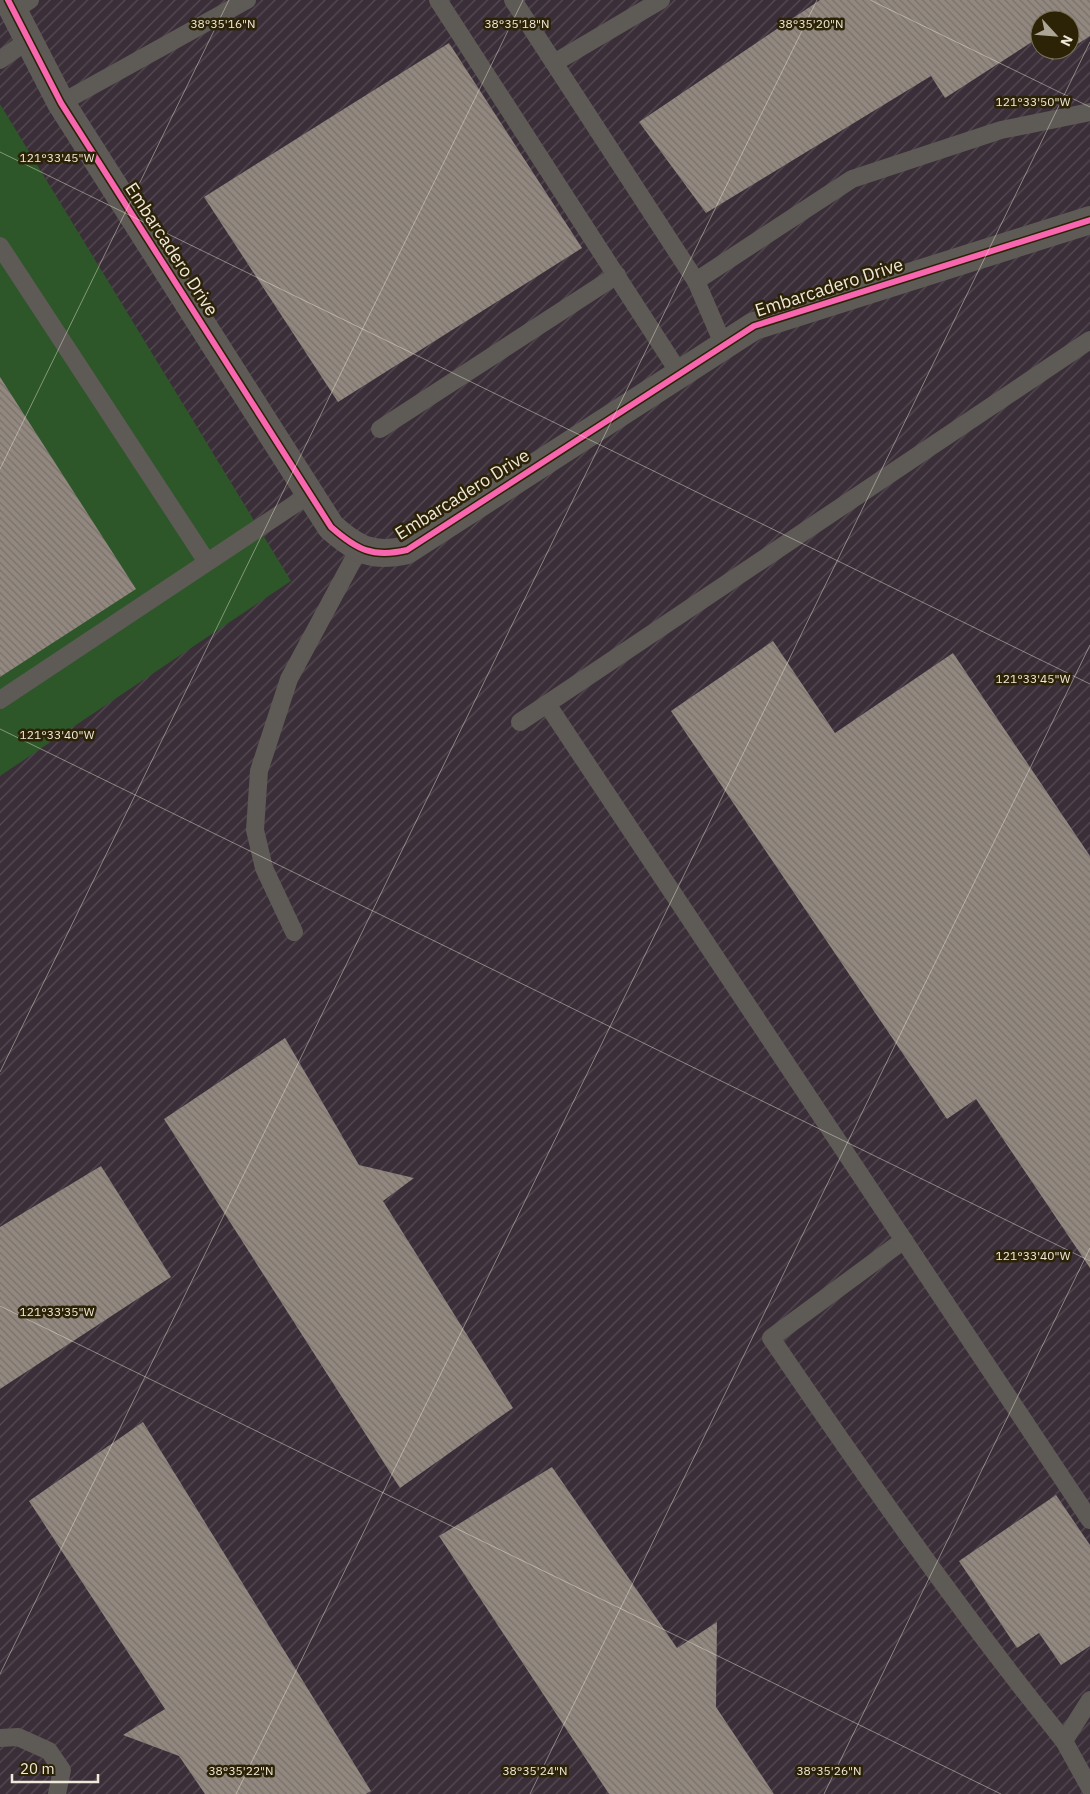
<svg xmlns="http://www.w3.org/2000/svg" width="1090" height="1794" viewBox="0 0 1090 1794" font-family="'IBM Plex Sans',sans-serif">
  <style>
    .industrial { fill: url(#industrial-furrows); fill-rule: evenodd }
    .green { fill: #2d5629 }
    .building { fill: url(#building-back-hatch) }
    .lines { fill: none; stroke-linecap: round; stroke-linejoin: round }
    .service { stroke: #5e5a55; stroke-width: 18 }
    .minor { stroke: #5e5a55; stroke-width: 28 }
    .cycleway-casing { stroke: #2c2206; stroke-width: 9 }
    .cycleway { stroke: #f766af; stroke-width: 6 }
    .ticks { fill: none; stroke: #f0e9d9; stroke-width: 1; stroke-opacity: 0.45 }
    .labels { text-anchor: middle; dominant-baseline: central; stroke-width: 5; stroke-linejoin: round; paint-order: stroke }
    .street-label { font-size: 18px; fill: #f0e9d9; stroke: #2c2206 }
    .ticks-label { font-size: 12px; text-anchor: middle; fill: #f0e9d9; stroke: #2c2206; stroke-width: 5; stroke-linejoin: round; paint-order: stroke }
  </style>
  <defs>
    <pattern id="industrial-furrows" width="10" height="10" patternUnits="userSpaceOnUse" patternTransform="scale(1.25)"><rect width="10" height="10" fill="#3a2e38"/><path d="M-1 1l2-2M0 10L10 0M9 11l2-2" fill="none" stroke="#574c54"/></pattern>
    <pattern id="building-back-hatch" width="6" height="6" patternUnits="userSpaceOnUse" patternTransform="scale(1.25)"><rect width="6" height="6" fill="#928880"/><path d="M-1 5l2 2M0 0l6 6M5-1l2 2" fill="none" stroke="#78716a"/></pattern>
  </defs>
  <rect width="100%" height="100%" fill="#2e2818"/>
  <path class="industrial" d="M0,0H1090V1794H0ZM1040,20H1070V50H1040Z"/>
  <path class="green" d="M0,104L291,581L0,776Z"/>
  <g class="building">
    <path d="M820,0H1090V36L1070,49V20H1040V41L1038,38L945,98L931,76L706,213L639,122Z"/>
    <path d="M449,43L582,248L338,402L204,197Z"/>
    <path d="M1046,50H1068L1052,60Z"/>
    <path d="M0,377L136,589L0,677Z"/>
    <path d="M773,641L835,733L953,653L1090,856V1268L976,1099L947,1119L671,711Z"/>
    <path d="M285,1038L359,1165L414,1178L383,1201L513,1408L400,1488L164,1119Z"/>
    <path d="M101,1166L171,1277L0,1389V1227Z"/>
    <path d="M143,1422L371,1791L366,1794H205L179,1756L123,1735L165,1709L29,1501Z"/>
    <path d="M552,1467L677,1648L717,1622L716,1707L774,1794H609L439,1536Z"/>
    <path d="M1056,1495L1090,1545V1646L1061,1665L1039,1633L1017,1648L959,1561Z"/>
  </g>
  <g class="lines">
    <g class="service">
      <path d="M438,0L680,374"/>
      <path d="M513,0L696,281"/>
      <path d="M13,11L30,0"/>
      <path d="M0,60L27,41"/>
      <path d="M554,63L661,0"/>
      <path d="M61,103L247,0"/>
      <path d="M0,246L207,562"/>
      <path d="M724,346L696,281L852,179L1001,130L1090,112"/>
      <path d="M380,429L617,275"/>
      <path d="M0,700L310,494"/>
      <path d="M547,704L1090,1520"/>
      <path d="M520,722L1090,340"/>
      <path d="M294,932L264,868L255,830L259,771L289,679L359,549"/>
      <path d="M904,1240L771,1338C865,1476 960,1612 1064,1741"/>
      <path d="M1090,1700L1064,1741L1090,1788"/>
      <path d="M0,1738L18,1737L49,1751L62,1770L57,1794"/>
    </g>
    <path class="minor" d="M8,0L61,103L331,527C357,550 373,558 407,550L754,326L1090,220"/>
    <g class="cycleway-casing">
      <path id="cycleway" d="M8,0L61,103L331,527C357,550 373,558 407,550L754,326L1090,220"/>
    </g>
    <use href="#cycleway" class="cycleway"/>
  </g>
  <path class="ticks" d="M870,0L1090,107M0,152L1090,684M0,469L229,0M0,729L1090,1261M0,1072L523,0M0,1306L1001,1794M0,1674L817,0M236,1794L1090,42M530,1794L1090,645M824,1794L1090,1248"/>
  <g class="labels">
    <g class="street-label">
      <text transform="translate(172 249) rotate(57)">Embarcadero Drive</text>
      <text transform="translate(829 287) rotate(-18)">Embarcadero Drive</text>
      <text transform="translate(462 494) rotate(-32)">Embarcadero Drive</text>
    </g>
  </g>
  <g class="ticks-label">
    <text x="223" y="28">38°35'16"N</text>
    <text x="517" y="28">38°35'18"N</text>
    <text x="811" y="28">38°35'20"N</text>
    <text x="1033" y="106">121°33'50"W</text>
    <text x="57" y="162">121°33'45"W</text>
    <text x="1033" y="683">121°33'45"W</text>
    <text x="57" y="739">121°33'40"W</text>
    <text x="1033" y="1260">121°33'40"W</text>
    <text x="57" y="1316">121°33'35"W</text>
    <text x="241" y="1775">38°35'22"N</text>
    <text x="535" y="1775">38°35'24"N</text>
    <text x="829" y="1775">38°35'26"N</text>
  </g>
  <g transform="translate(1055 35) rotate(116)"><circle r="24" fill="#2c2206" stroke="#7a725a"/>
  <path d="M0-4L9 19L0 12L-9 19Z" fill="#aca595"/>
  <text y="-8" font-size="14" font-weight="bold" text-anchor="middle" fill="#f0e9d9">N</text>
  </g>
  <path d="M12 1774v8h86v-8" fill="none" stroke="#f0e9d9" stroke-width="2.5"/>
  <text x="20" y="1774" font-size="15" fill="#f0e9d9" stroke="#2c2206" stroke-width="4" paint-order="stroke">20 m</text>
</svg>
